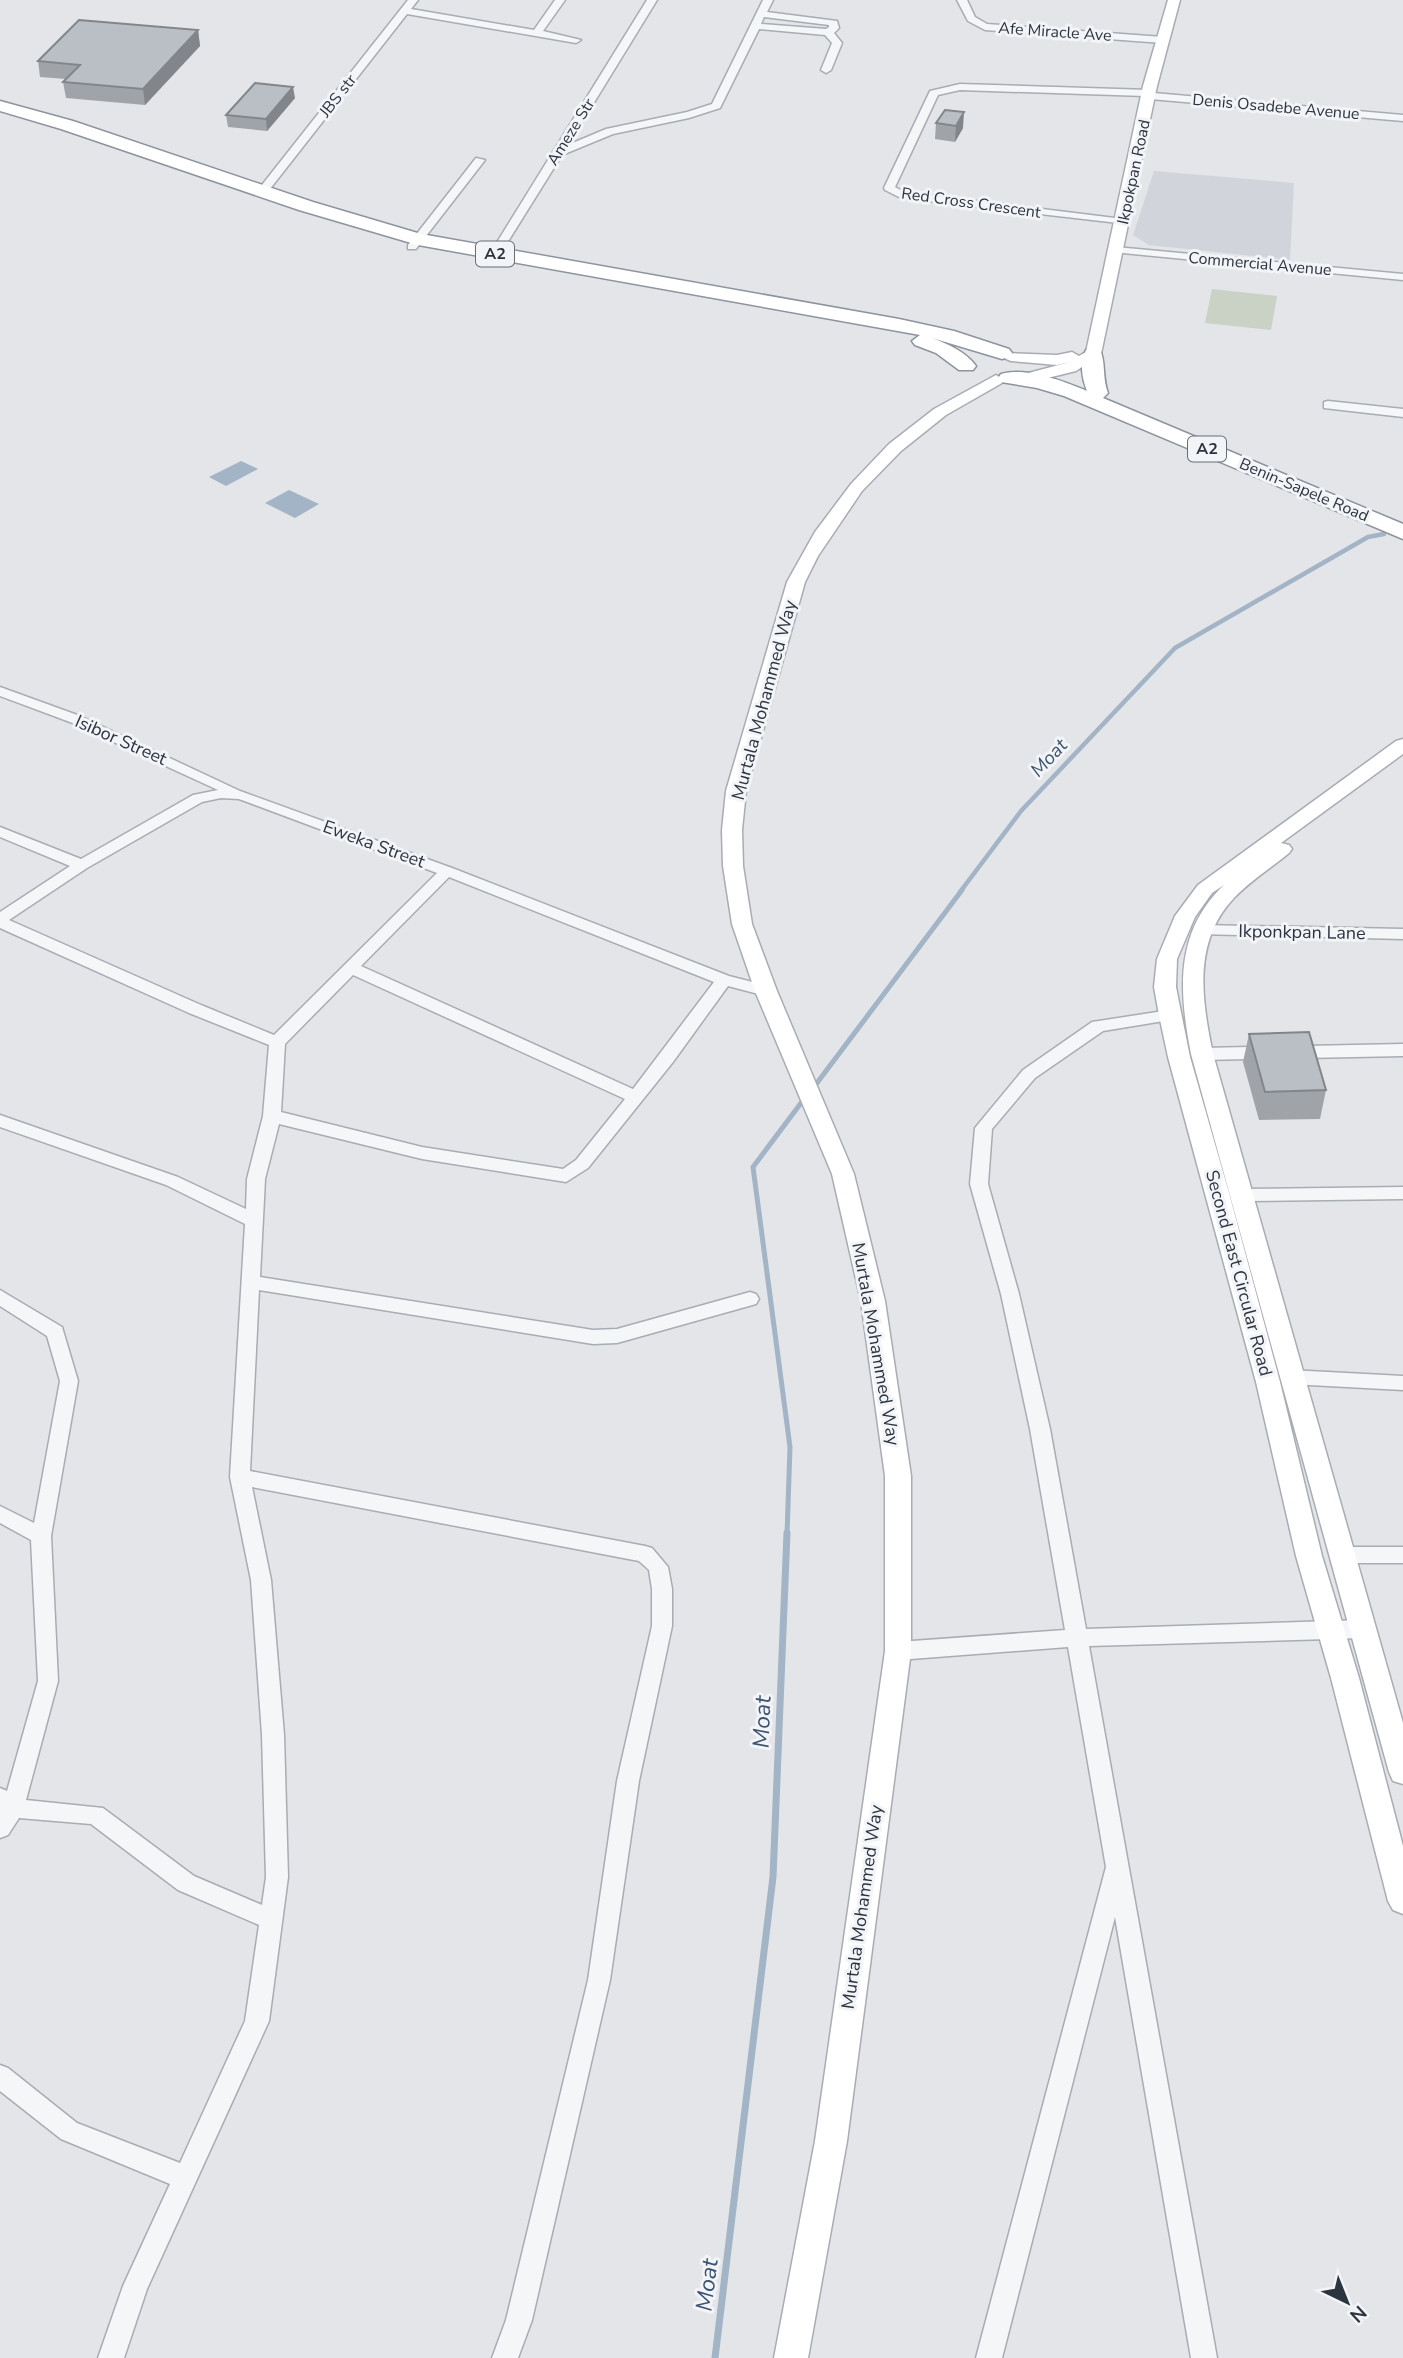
<svg xmlns="http://www.w3.org/2000/svg" width="1403" height="2358" viewBox="0 0 1403 2358" font-family="'Nunito Sans',sans-serif">
  <style>
    .built { fill: #d1d5db }
    .green { fill: #c9d2c5 }
    .water { fill: #a2b4c5 }
    .lines { fill: none; stroke-linecap: round; stroke-linejoin: round }
    .stream-far2 { stroke: #a2b4c5; stroke-width: 4.5 }
    .stream-far1 { stroke: #a2b4c5; stroke-width: 5 }
    .stream { stroke: #a2b4c5; stroke-width: 7 }
    .street-casing { stroke: #a8acb3; stroke-width: 3 }
    .secondary-casing { stroke: #a8acb3; stroke-width: 3 }
    .highway-casing { stroke: #8c949e; stroke-width: 3 }
    .street { fill: #f5f6f8; fill-rule: evenodd }
    .secondary { fill: #fff; fill-rule: evenodd }
    .highway { fill: #fff; fill-rule: evenodd }
    .wall { fill: #a0a4a9 }
    .shaded-wall { fill: #82868a }
    .building { fill: #babfc5; stroke: #82868a; stroke-width: 2 }
    .labels { text-anchor: middle; dominant-baseline: central; stroke-width: 6; stroke-linejoin: round; paint-order: stroke }
    .far-street-label { font-size: 16px; fill: #2c343f; stroke: #f2f4f7 }
    .shield { fill: #f2f4f7; stroke: #676e76; stroke-width: 2 }
    .shield-label { font-size: 16px; font-weight: bold; fill: #2c343f }
    .street-label { font-size: 18px; fill: #2c343f; stroke: #f2f4f7 }
    .water-label { font-size: 19px; font-style: italic; fill: #3b546f; stroke: #f2f4f7 }
    .near-water-label { font-size: 23px; font-style: italic; fill: #3b546f; stroke: #f2f4f7 }
  </style>
  <rect width="100%" height="100%" fill="#e3e5e9"/>
  <path class="built" d="M1154,171L1294,183L1290,260L1149,245L1133,235Z"/>
  <path class="green" d="M1212,289L1277,296L1271,330L1205,323Z"/>
  <g class="water">
    <path d="M241,461L258,469L226,486L209,477Z"/>
    <path d="M289,490L319,504L295,518L265,503Z"/>
  </g>
  <g class="lines">
    <path class="stream-far2" d="M960,892L1021,811L1175,648L1368,537L1384,534"/>
    <g class="stream-far1">
      <path d="M814,1087L962,890"/>
      <path d="M787,1535L790,1447L753,1167L801,1103"/>
    </g>
    <path class="stream" d="M715,2358L773,1877L787,1533"/>
    <g class="street-casing">
      <g id="street">
        <path d="M408,0H418L411,9L534,30L555,0H565L543,31L581,40L576,43L407,14L266,194H258V190Z"/>
        <path d="M647,0H657L568,145L606,129L687,112L712,104L763,0H773L767,12L837,21L839,28L834,33L842,43L831,70L826,73L821,70L832,43L825,35L759,29L720,108L689,118L613,134L562,155L499,256L490,264H482L480,262L491,252ZM764,17L829,25V27L826,29L761,24Z"/>
        <path d="M957,0H967L975,17L987,24L1163,37L1168,40L1163,43L985,30L968,21Z"/>
        <path d="M960,84L1149,90L1154,93L1403,115V121L1150,99L1145,96L960,90L938,95L895,187L904,192L1123,219L1128,222L1127,224L901,198L885,190L884,188L930,91Z"/>
        <path d="M476,158L485,160L416,249H408V245Z"/>
        <path d="M1116,247L1403,274V280L1112,252L1110,250Z"/>
        <path d="M1328,401L1403,409V417L1324,408V402Z"/>
        <path d="M0,687L80,716L240,791L452,868L729,976L772,987L774,991L766,996L728,986L673,1062L588,1168L566,1182L422,1159L279,1124L265,1179L260,1277L593,1330L617,1329L750,1292L756,1294L759,1299L756,1304L617,1343L593,1344L259,1290L250,1471L645,1546L652,1548L668,1567L672,1589V1626L639,1781L610,1980L532,2320L518,2358H492L506,2320L588,1980L617,1781L652,1626V1589L649,1570L639,1561L252,1487L271,1580L284,1735L288,1877L269,2021L147,2289L124,2358H98L123,2286L170,2184L61,2139L0,2091V2065L8,2068L77,2123L180,2163L245,2021L259,1925L178,1890L91,1824L19,1818L8,1835L0,1838V1788L7,1791L38,1681L31,1540L0,1523V1506L34,1523L60,1381L47,1336L0,1306V1290L62,1327L78,1381L51,1536L58,1681L26,1800L103,1808L194,1876L262,1905L266,1877L262,1735L251,1580L230,1477L245,1224L166,1185L0,1127V1115L178,1177L246,1209L247,1179L263,1116L269,1045L189,1013L0,928V912L70,866L0,837V827L81,859L193,795L218,790L70,722L0,696ZM221,798L239,799L437,873L274,1035L201,1005L9,920L87,868L202,802ZM449,877L714,982L633,1089L361,966ZM353,975L625,1099L576,1160L563,1169L422,1147L281,1112L285,1044Z"/>
        <path d="M1201,925L1403,929V939L1195,934L1193,930Z"/>
        <path d="M1170,1010L1176,1011L1178,1015L1176,1019L1103,1031L1035,1078L992,1129L988,1184L1019,1294L1050,1429L1086,1629L1363,1620L1370,1623L1373,1629L1370,1635L1363,1638L1089,1646L1217,2358H1191L1115,1917L1002,2358H976L1106,1867L1068,1647L898,1660L891,1657L888,1651L891,1645L898,1642L1065,1630L1030,1429L1001,1294L970,1184L975,1128L1023,1070L1092,1022Z"/>
        <path d="M1403,1044V1056L1202,1060L1194,1054L1202,1048Z"/>
        <path d="M1403,1187V1199L1243,1201L1237,1199L1234,1195L1237,1191L1243,1189Z"/>
        <path d="M1290,1370L1403,1376V1390L1290,1384L1283,1382L1281,1377L1283,1372Z"/>
        <path d="M1342,1547H1403V1563H1342L1335,1561L1332,1555L1335,1549Z"/>
      </g>
    </g>
    <g class="secondary-casing">
      <g id="secondary">
        <path d="M1168,0H1180L1157,86L1101,354L1076,371L1023,384L1017,382L1015,379L1017,376L1070,362L1057,365L1011,361L1006,359L1003,356L1006,353L1057,355L1072,352L1079,356L1086,352L1143,86Z"/>
        <path d="M996,375L1004,380L1002,383L946,415L901,451L862,491L818,556L805,582L746,791L742,830L743,866L752,924L777,991L854,1174L885,1301L911,1476V1651L847,2141L808,2358H774L815,2141L885,1651V1476L861,1301L832,1174L755,991L732,924L723,866L722,830L726,791L787,582L815,532L851,484L889,444L934,409Z"/>
        <path d="M1403,739V754L1281,843L1289,845L1292,849L1289,853C1271,868 1250,881 1234,898C1192,942 1202,1001 1213,1054L1403,1723V1784L1393,1781L1389,1772L1191,1054C1179,992 1174,932 1224,885L1212,893L1195,917L1177,959L1176,987L1190,1057L1229,1193L1280,1382L1322,1556L1359,1678L1403,1846V1914L1393,1910L1388,1901L1331,1678L1296,1556L1256,1382L1168,1057L1159,1015L1154,987L1157,959L1175,916L1198,885L1396,741Z"/>
      </g>
    </g>
    <g class="highway-casing">
      <g id="highway">
        <path d="M0,101L73,121L313,202L421,234L899,319L954,331L1009,349L1012,353L1009,357L1002,359L932,338C948,344 966,352 976,366L973,370H959L936,353L915,345L912,341L920,335L418,245L299,210L61,129L0,111Z"/>
        <path d="M1093,348L1100,350C1106,362 1102,378 1108,393L1103,398L1403,524V539L1064,396L1037,388L1001,382L998,378L1001,374C1027,367 1063,381 1087,391C1082,379 1079,362 1086,350Z"/>
      </g>
    </g>
    <use href="#street" class="street"/>
    <use href="#secondary" class="secondary"/>
    <use href="#highway" class="highway"/>
  </g>
  <g class="wall">
    <path d="M198,30L200,46L145,105L66,98L63,82L66,79L40,77L38,61Z"/>
    <path d="M295,98L267,131L228,127L226,115Z"/>
    <path d="M945,110L963,128L955,142L935,139L936,123Z"/>
    <path d="M1249,1034L1326,1090L1320,1119L1259,1120L1243,1062Z"/>
  </g>
  <g class="shaded-wall">
    <path d="M198,30L200,46L145,105L143,89Z"/>
    <path d="M293,87L295,98L267,131L266,119Z"/>
    <path d="M964,112L963,128L955,142L956,126Z"/>
  </g>
  <g class="building">
    <path d="M79,20L198,30L143,89L63,82L80,65L38,61Z"/>
    <path d="M255,83L293,87L266,119L226,115Z"/>
    <path d="M945,110L964,112L956,126L936,123Z"/>
    <path d="M1309,1032L1326,1090L1265,1092L1249,1034Z"/>
  </g>
  <g class="labels">
    <g class="far-street-label">
      <text transform="translate(1055 32) rotate(4)">Afe Miracle Ave</text>
      <text transform="translate(338 96) rotate(-52)">JBS str</text>
      <text transform="translate(1276 107) rotate(5)">Denis Osadebe Avenue</text>
      <text transform="translate(571 132) rotate(-58)">Ameze Str</text>
      <text transform="translate(1134 172) rotate(-78)">Ikpokpan Road</text>
      <text transform="translate(971 203) rotate(8)">Red Cross Crescent</text>
      <text transform="translate(1260 264) rotate(5)">Commercial Avenue</text>
      <text transform="translate(1304 490) rotate(23)">Benin-Sapele Road</text>
    </g>
    <g class="shield">
      <rect x="476" y="241.5" width="38" height="25" rx="5"/>
      <rect x="1188" y="436.5" width="38" height="25" rx="5"/>
    </g>
    <g class="shield-label">
      <text x="495" y="254">A2</text>
      <text x="1207" y="449">A2</text>
    </g>
    <g class="street-label">
      <text transform="translate(764 700) rotate(-75)">Murtala Mohammed Way</text>
      <text transform="translate(121 740) rotate(24)">Isibor Street</text>
      <text transform="translate(374 844) rotate(20)">Eweka Street</text>
      <text transform="translate(1302 932) rotate(1)">Ikponkpan Lane</text>
      <text transform="translate(1239 1273) rotate(75)">Second East Circular Road</text>
      <text transform="translate(876 1344) rotate(80)">Murtala Mohammed Way</text>
      <text transform="translate(862 1907) rotate(-82)">Murtala Mohammed Way</text>
    </g>
    <g class="water-label">
      <text transform="translate(1049 758) rotate(-47)">Moat</text>
    </g>
    <g class="near-water-label">
      <text transform="translate(762 1722) rotate(-88)">Moat</text>
      <text transform="translate(707 2285) rotate(-83)">Moat</text>
    </g>
  </g>
  <g transform="translate(1347 2302) rotate(137)" stroke="#f2f4f7" stroke-width="5" paint-order="stroke">
  <path d="M0-5L12 26L0 18L-12 26Z" fill="#2c343f"/>
  <text y="-10" font-size="19" font-weight="bold" text-anchor="middle" fill="#2c343f">N</text>
  </g>
</svg>
